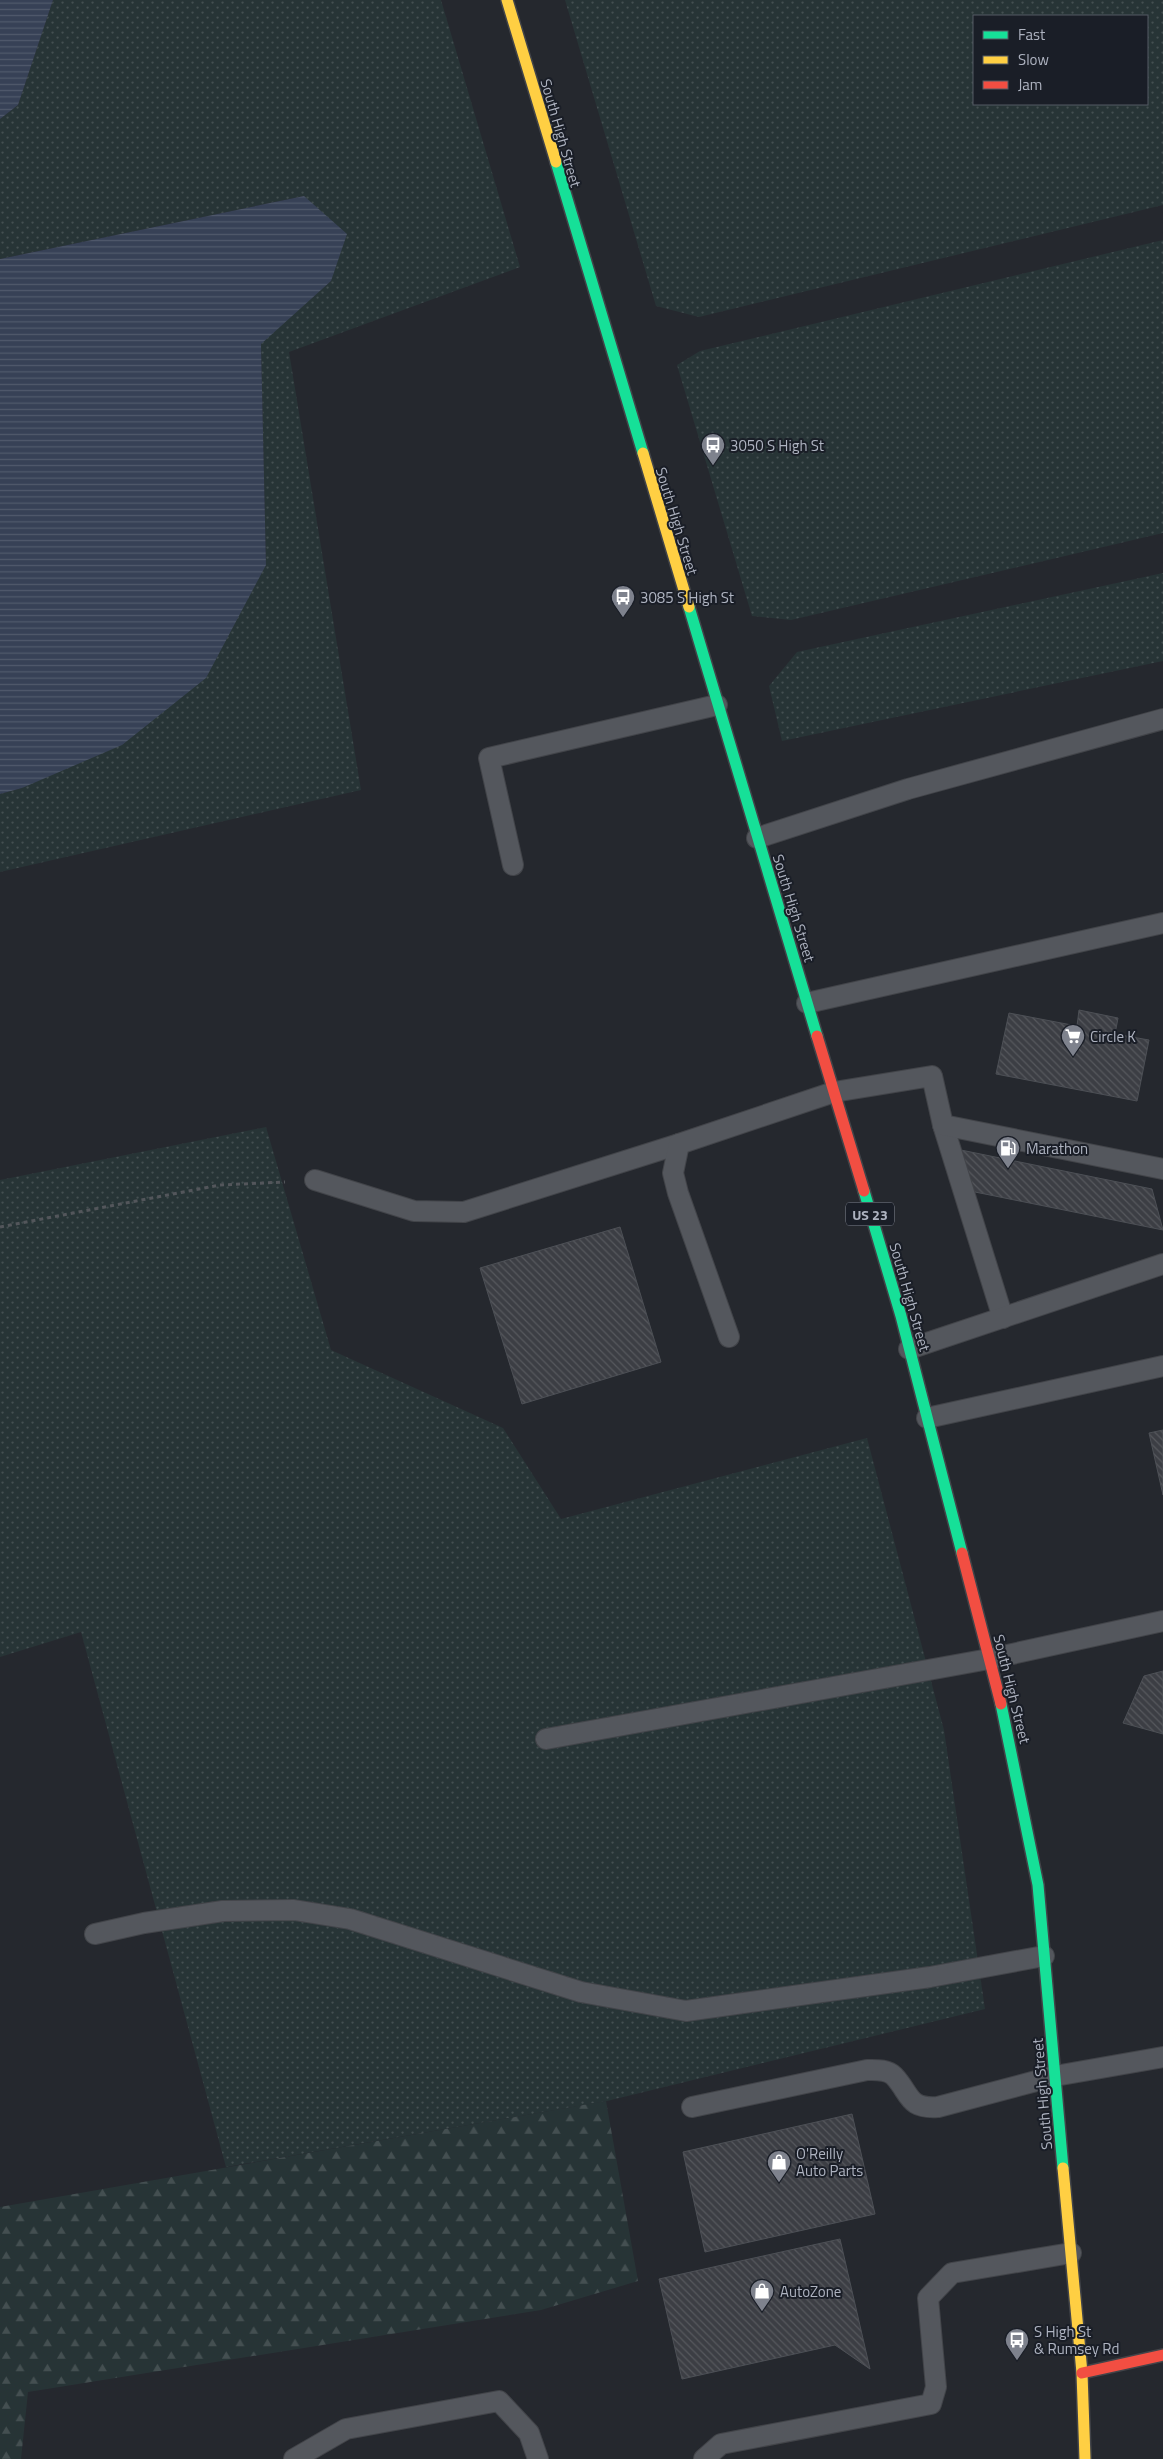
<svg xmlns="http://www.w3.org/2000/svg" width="1163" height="2459" viewBox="0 0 1163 2459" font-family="'Titillium Web',sans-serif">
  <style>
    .grass { fill: url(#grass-dots); fill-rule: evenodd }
    .forest { fill: url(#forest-firs) }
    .water { fill: url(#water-rules) }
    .building { fill: url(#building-back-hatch); stroke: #4d5056 }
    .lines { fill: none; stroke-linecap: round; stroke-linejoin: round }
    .lane-casing { stroke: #424449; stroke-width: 22 }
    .fast-casing { stroke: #424449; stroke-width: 14 }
    .slow-casing { stroke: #424449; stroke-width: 14 }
    .jam-casing { stroke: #424449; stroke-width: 14 }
    .path { stroke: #53565b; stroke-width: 3; stroke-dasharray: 4 4; stroke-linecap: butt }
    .lane { stroke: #54575d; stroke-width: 20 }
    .fast { stroke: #16e098; stroke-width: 11 }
    .slow { stroke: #ffcf43; stroke-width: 11 }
    .jam { stroke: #f24e42; stroke-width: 11 }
    .labels { text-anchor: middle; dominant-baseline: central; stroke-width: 4; stroke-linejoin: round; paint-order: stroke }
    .shield { fill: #1a1e27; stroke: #828692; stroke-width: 1 }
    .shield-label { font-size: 14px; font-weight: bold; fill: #aeb3c0 }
    .street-label { font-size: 15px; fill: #aeb3c0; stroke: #1a1e27 }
    .poi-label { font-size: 15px; fill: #aeb3c0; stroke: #1a1e27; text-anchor: start }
  </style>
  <defs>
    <pattern id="grass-dots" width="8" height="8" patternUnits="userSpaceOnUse" patternTransform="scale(1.25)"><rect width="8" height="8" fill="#273436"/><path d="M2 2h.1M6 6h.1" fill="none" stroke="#444f51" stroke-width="1.8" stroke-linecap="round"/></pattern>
    <pattern id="forest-firs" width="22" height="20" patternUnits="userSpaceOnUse" patternTransform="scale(1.25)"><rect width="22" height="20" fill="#273436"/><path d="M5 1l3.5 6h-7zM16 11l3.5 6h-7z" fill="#444f51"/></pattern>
    <pattern id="water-rules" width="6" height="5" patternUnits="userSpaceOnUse" patternTransform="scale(1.25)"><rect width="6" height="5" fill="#374156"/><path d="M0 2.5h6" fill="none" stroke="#515a6c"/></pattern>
    <pattern id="building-back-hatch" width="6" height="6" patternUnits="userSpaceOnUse" patternTransform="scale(1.25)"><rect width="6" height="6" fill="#3c3e44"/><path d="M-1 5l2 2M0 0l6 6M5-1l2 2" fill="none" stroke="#56585d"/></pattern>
  </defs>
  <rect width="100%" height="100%" fill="#25282e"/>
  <g class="grass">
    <path d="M53,0H441L520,267L289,352L361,790L0,872V794L22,788L266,565L261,343L331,281L304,196L0,259V119L18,105Z"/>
    <path d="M565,0H1163V205L699,317L656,306ZM974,16H1147V104H974Z"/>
    <path d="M1163,240V533L791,620L752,616L677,365L700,351Z"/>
    <path d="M1163,573V661L782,741L769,686L797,652Z"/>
    <path d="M266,1127L331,1350L503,1428L561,1519L867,1438L944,1730L985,2009L607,2101L226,2167L81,1632L0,1657V1180Z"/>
  </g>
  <path class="forest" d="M606,2101L638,2281L541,2310L28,2392L21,2459H0V2207Z"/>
  <g class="water">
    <path d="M0,0H53L18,105L0,119Z"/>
    <path d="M304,196L347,234L331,281L261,344L266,565L206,678L122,745L22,788L0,794V259Z"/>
  </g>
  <g class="building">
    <path d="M1079,1010L1118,1018L1115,1034L1149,1040L1137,1101L996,1074L1009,1013L1077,1026Z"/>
    <path d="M956,1149L1152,1189L1163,1230L970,1191Z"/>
    <path d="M620,1227L661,1362L522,1404L480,1268Z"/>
    <path d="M1163,1430V1495L1149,1433Z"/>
    <path d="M1163,1671V1734L1123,1723L1144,1676Z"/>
    <path d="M852,2114L875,2214L705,2252L683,2152Z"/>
    <path d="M840,2239L870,2369L835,2345L682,2379L659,2279Z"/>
  </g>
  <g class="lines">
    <g class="lane-casing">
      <g id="lane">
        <path d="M757,838L908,789L1163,719"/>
        <path d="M513,865L489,758L717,705"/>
        <path d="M807,1003L1163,923"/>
        <path d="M943,1125L1003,1318"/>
        <path d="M315,1180L414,1211L464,1212L679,1144"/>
        <path d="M729,1337L678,1193L673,1173L679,1144L834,1092L932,1076L943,1125L1163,1169"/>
        <path d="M909,1349L1163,1264"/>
        <path d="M927,1418L1163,1366"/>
        <path d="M546,1739L989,1659L1163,1621"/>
        <path d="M95,1934L144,1923L223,1911L294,1910L350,1919L581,1992L686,2011L930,1977L1044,1956"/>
        <path d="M692,2107L867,2070C876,2070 887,2069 894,2076C911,2094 907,2109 938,2107L1055,2076L1163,2057"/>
        <path d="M294,2459L346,2429L499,2401L529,2433L538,2459"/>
        <path d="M704,2459L721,2444L931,2404L936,2387L928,2298L952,2273L1071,2253"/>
      </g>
    </g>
    <g class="fast-casing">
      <g id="fast">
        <path d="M556,162L643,453"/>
        <path d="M689,607L817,1036"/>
        <path d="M864,1191L901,1316L962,1553"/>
        <path d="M1001,1704L1038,1885L1063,2168"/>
      </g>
    </g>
    <g class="slow-casing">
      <g id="slow">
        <path d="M507,0L556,162"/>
        <path d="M643,453L689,607"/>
        <path d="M1063,2168L1082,2373L1085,2459"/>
      </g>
    </g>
    <g class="jam-casing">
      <g id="jam">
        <path d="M817,1036L864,1191"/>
        <path d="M962,1553L1001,1704"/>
        <path d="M1082,2373L1163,2355"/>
      </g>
    </g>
    <path class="path" d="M0,1227L220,1185L285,1182"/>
    <use href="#lane" class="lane"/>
    <use href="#fast" class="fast"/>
    <use href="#slow" class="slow"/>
    <use href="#jam" class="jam"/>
  </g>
  <defs>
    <g id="bus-pin" transform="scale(1.25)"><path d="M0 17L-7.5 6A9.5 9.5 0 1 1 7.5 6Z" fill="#7e828d" stroke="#1a1e27"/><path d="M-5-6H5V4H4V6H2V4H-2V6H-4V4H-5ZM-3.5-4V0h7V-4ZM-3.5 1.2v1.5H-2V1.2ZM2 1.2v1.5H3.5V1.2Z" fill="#fff"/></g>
    <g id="supermarket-pin" transform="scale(1.25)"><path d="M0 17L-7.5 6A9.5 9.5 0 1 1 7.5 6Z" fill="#7e828d" stroke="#1a1e27"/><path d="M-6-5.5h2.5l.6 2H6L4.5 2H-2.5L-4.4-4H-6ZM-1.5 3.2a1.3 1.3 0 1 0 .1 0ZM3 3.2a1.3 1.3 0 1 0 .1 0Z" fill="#fff"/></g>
    <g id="fuel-pin" transform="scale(1.25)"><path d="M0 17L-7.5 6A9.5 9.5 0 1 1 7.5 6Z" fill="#7e828d" stroke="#1a1e27"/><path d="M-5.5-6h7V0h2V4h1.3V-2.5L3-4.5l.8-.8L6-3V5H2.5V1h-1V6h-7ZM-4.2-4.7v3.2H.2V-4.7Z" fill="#fff"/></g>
    <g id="shop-pin" transform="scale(1.25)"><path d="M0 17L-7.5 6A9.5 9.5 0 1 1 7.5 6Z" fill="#7e828d" stroke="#1a1e27"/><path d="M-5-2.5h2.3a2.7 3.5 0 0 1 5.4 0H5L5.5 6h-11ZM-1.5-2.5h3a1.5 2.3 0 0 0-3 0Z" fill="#fff"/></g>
  </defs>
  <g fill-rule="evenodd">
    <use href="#bus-pin" x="713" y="445"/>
    <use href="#bus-pin" x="623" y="597"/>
    <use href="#supermarket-pin" x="1073" y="1036"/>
    <use href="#fuel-pin" x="1008" y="1148"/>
    <use href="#shop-pin" x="779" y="2162"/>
    <use href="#shop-pin" x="762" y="2291"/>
    <use href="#bus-pin" x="1017" y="2340"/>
  </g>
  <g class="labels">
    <rect class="shield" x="846" y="1202.5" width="48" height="23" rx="4"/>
    <g class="shield-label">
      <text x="870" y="1214">US 23</text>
    </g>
    <g class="street-label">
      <text transform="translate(561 133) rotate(74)">South High Street</text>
      <text transform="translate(677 521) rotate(73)">South High Street</text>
      <text transform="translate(794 908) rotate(73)">South High Street</text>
      <text transform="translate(910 1297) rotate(74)">South High Street</text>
      <text transform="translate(1012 1689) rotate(76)">South High Street</text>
      <text transform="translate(1042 2094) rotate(-95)">South High Street</text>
    </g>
    <g class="poi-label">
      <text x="730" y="445">3050 S High St</text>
      <text x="640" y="597">3085 S High St</text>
      <text x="1090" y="1036">Circle K</text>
      <text x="1026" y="1148">Marathon</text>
      <text x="796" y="2153">O'Reilly<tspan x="796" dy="17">Auto Parts</tspan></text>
      <text x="780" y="2291">AutoZone</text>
      <text x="1034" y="2331">S High St<tspan x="1034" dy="17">&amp; Rumsey Rd</tspan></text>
    </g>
  </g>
  <rect x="973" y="15" width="175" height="90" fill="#1a1e27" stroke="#555a64"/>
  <rect x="983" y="31" width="25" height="8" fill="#16e098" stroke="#555a64"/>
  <text x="1018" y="40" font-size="15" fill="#aeb3c0">Fast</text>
  <rect x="983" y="56" width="25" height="8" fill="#ffcf43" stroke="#555a64"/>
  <text x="1018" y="65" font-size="15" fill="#aeb3c0">Slow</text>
  <rect x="983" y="81" width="25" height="8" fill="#f24e42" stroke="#555a64"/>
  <text x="1018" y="90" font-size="15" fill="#aeb3c0">Jam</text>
</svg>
